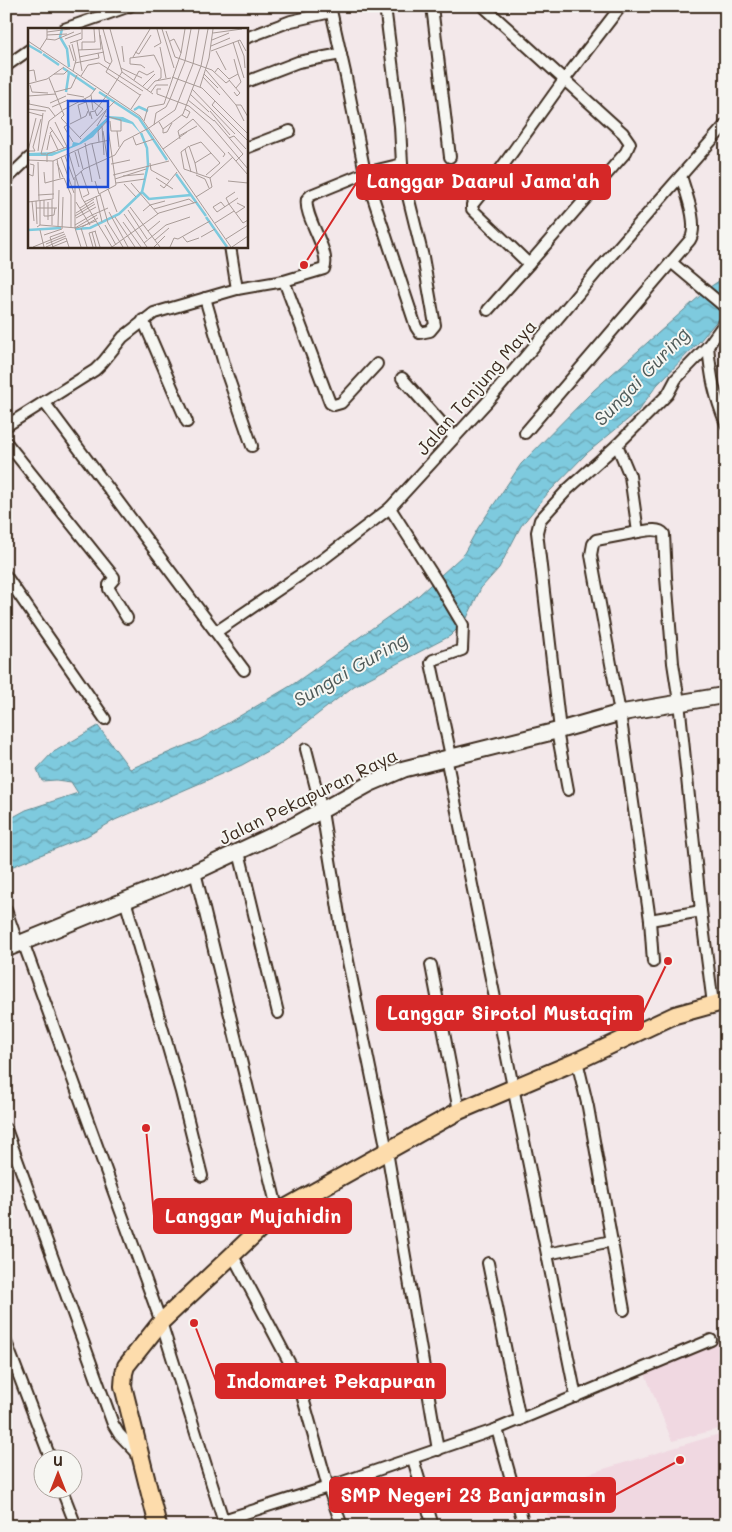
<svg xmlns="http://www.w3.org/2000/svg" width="732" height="1532" viewBox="0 0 732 1532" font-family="Mali,sans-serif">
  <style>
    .built { fill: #f0d8e1 }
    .water { fill: url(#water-waves); stroke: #638a91 }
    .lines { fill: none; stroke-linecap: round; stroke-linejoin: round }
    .street-casing { stroke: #3b2a1e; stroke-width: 14 }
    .secondary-casing { stroke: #3b2a1e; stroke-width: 19 }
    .primary-casing { stroke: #3b2a1e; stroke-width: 20 }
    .street { stroke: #f6f6f2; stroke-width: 10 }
    .secondary { stroke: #f6f6f2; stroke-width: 15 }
    .primary { stroke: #fddcac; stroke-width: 16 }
    .labels { text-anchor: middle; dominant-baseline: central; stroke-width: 4; stroke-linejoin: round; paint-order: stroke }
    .street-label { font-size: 18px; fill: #3b2a1e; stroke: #f6f6f2 }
    .water-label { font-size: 19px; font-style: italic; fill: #4f5a58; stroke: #f6f6f2 }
    .inset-river { fill: none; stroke: #7ecade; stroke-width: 2.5 }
    .inset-road { fill: none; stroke: #a99c98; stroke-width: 1 }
    .view { fill: #1d4ed8; fill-opacity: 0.15; stroke: #1d4ed8; stroke-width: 2.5 }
    .inset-edge { fill: none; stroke: #3b2a1e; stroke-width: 2.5 }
    .leader { fill: none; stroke: #d62828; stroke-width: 2 }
    .callout-dot { fill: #d62828; stroke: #f6f6f2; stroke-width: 2 }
    .callout { fill: #d62828; stroke: #d62828; stroke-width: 2 }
    .callout-label { font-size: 19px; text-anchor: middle; font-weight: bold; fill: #fff }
  </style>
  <defs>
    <pattern id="water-waves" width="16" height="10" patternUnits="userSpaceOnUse" patternTransform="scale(1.25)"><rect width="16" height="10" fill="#7ecade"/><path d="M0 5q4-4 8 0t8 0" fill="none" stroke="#68a4b3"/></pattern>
  </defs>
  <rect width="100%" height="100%" fill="#f3e8ea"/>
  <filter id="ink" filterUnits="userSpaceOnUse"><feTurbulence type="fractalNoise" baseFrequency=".02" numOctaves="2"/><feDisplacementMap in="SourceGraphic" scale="10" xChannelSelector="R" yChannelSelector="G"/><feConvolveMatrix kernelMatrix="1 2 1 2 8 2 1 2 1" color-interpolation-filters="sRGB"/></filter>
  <g filter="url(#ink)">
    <g class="built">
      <path d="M718,1340L726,1362V1427L672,1441L644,1371Z"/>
      <path d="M726,1432V1526H550L541,1488Z"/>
    </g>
    <path class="water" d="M726,276V310L699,342L657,385L638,411L587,453L548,493L521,526L499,568L481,588L466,620L450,636L354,686L278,745L242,765L115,820L87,836L6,869V821L26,810L78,793L71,782L56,780L42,781L37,769L52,753L98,726L130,769L201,739L292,685L419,595L463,555L478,528L521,464L594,390L710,287Z"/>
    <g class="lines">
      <g class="street-casing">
        <g id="street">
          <path d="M330,6L346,77L365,173L416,327L420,333L430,331L435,325L423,257L406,188L497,174"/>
          <path d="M385,6L400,126L402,164"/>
          <path d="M432,6L450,157"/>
          <path d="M483,6L623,133L630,143L626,152L529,264L477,214L472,209V205L497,174L564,80L621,6"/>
          <path d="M64,29L130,6"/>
          <path d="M246,38L291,21L331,12"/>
          <path d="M6,66L29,50"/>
          <path d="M246,82L298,62L341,54"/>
          <path d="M246,148L290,131"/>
          <path d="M6,180L29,158"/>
          <path d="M230,246L237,289"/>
          <path d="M671,262L726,308"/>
          <path d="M284,281L330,403L334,405L341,403L377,364"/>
          <path d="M205,298L227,374L252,446"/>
          <path d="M488,310L529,264"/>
          <path d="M143,320L187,422"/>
          <path d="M708,346C711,378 714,394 726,424"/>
          <path d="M402,378L454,437"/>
          <path d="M44,402L244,670"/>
          <path d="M6,426L95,370L103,362L123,337L154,313L237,289L284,281L324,269C332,252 303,217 307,199L311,195L365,173L402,164L406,188"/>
          <path d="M525,433L690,240C699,225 686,193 681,176"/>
          <path d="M6,442L114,577V579L109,585V589L127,618"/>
          <path d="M617,445L630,476L638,532L596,540L593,544L591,555L620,713L650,920L653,962"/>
          <path d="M390,508L438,583L463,625L462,650L433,660L431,663L451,756"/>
          <path d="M638,532C646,531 658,527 664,534L666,577L673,663L679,702L701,911L713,1004"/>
          <path d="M6,576L105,719"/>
          <path d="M216,632L322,560L390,508L488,401L595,274L726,124"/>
          <path d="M560,730L537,532L540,520L568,489L617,445L668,394L676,379L708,346L726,321"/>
          <path d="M557,731L568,790"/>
          <path d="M306,749L322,811L341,927L387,1151L438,1450"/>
          <path d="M446,757L576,1397"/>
          <path d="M239,852L278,1013"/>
          <path d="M195,872L278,1212"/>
          <path d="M125,900L181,1092L202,1176"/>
          <path d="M6,910L18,944"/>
          <path d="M650,920L701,911"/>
          <path d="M23,942L161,1322L225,1526"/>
          <path d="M431,965L459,1111"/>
          <path d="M577,1061L588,1107L624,1310"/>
          <path d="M6,1129L113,1424L119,1434L139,1455"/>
          <path d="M232,1254L297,1377L328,1487L342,1526"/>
          <path d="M547,1254L612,1241"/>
          <path d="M488,1263L520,1420"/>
          <path d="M6,1342L51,1460"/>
          <path d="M725,1361H726"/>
          <path d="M497,1429L524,1526"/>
          <path d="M413,1459L433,1526"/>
          <path d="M62,1490L76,1526"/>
          <path d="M223,1520L328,1487L497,1429L711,1340"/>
        </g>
      </g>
      <g class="secondary-casing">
        <path id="secondary" d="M6,949L195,872L295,825L371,783L404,769L560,730L620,713L726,695"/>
      </g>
      <g class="primary-casing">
        <path id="primary" d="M158,1526L123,1386L124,1373L126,1366L161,1322L278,1212L459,1111L577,1061L675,1015L726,1001"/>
      </g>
      <use href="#street" class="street"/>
      <use href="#secondary" class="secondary"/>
      <use href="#primary" class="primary"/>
    </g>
  </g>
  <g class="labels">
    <g class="street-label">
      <text transform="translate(476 387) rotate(-49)">Jalan Tanjung Maya</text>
      <text transform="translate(308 796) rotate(-26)">Jalan Pekapuran Raya</text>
    </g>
    <g class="water-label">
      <text transform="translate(641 376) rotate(-46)">Sungai Guring</text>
      <text transform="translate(350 669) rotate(-30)">Sungai Guring</text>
    </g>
  </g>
  <g transform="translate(28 28)">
    <rect width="220" height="220" fill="#f3e8ea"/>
    <path d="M81,88L95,89L105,94L114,107L104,96L81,90L65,109L53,116L24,128H0V125L28,124L44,118L45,114L51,115Z" fill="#7ecade"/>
    <path class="inset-river" d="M34,1L32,9L39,21L41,39M0,17L14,25M15,26L31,37M35,40L67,62M38,64L41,44M71,64L111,90L139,132M106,82L111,79L120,83M148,146L178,188M114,164L121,171L163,167M178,189L199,219M47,201L62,200L91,186L114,164L120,137L119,120L113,105M0,202L33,200"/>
    <path class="inset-road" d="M75,1L84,33L78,44L112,67M82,1L94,44M134,1L146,40M138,3L147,29L184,42L198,55L202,52M19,4L42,1M185,5L214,1M19,7L39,6M72,7L77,33L82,36M18,11L27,12L46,4M37,11L53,5M184,12L201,5M0,13L112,88L203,219M49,13L54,43M142,13L146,11L153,25M210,13L216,28L217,40M205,14L216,50M42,15L54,11V1M44,16L48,32L45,43M41,17L46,33M94,18L96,34M183,18L202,10M126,19L133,15L129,1M132,19L138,50M12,21L19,10V1M50,22L73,21L71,1M54,22V14H67L66,1M183,23L212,12L218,23M188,23L198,42M107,24L111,26L123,7M51,29L76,24M105,29L122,1M47,35L71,30L70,25M93,40L114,50M117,40L113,37L102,36V30L126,27L133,41V50L130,52M178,42L208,77H213L220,89M0,43L6,42L8,53M94,44L125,66M187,44L190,40L201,51L210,46L206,31M26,46H36L40,42M176,46L190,60M53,48L60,37L71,35L115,63M144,49L174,60L220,106M175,49L192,67M21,50L36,87L33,90M106,52L111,43L119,47L126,43M201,52L212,65L209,68L206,64M0,56L19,51L36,39M2,57L4,64L20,65M115,58L127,46M172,59L181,30L185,1M208,60L213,54L210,46M133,61H129V66L161,78L182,96L220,141M164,61L207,106M119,62L127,53L143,50M27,64L43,60L49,47M123,64L128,57H140M39,66L56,69M80,66L94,44M162,66L181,84M63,67L65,82M0,68L28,66M57,70L62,88M1,72V76L21,80L27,88M63,72L75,81L69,88L67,83M160,72L186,93M187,73L184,77L220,113M22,75L38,68M208,77L216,93M24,79L40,72M0,81L18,83M103,81L113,66M35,82L62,68L68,60M182,83L202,107M0,84L15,88M154,87L159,90L162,84L157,81M77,88L93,92V103H83L82,93M33,90L53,111M53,90L50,77L58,74M64,91L62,84L67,83L79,67M186,92L215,126L208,133M116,93L120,79L136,76L153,25L157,1M131,94L135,101L155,86L173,38L180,1M42,96L58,88L60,83M39,97L36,99L45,114M126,97L128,85L138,79L142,71L157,33L163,1M69,98L78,83M74,98L76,127M22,99L36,120M135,101V105L139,104L144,95M25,102L22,105L30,122M118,102L147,82L165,36L171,1M75,103L79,129M89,103L91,119M151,108L169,98M52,109L87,73M105,109L108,117L126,111M201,110L206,108L218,121M152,111L150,103L165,91L197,126L195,129M71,114L70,103L80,92M57,115L64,154M64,116L72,151M162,118L173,114L183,125M135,121L159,104M157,121L163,144M19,122L22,107M50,122L55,141M0,123H7L5,119L13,91M0,123L8,90M10,123L15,85M47,124L51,139M200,124L220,147M18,126H13L21,93L34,83M41,126L54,170L84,219M37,128L46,152M33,129L46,165M29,131L32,150M0,132L25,133L62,116L82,112M10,134L11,172M19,134V126L39,119L27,94M29,135L35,149M122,135L123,142L141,152M83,136L102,132M156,141L153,124L161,118L167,135M156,141L182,150M53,143L61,166L55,169M16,144L17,155L36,150L43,167V199M169,145L167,135L183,125L192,135L178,147M0,146L5,148L6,137L2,136M85,147L141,133M168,147L177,151L181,160M95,148L116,146M128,150L145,161M182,150L205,129M87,151L118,141M67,153L71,166L88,157L79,93M200,153L220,155M88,155L117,151M103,155L130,186M96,156L108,169M132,157L136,160L149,144M80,161L89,184M207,164L198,170L201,176L215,195L220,192M72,166L80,195M10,167L26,166M68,168L74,194M168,169L184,159L182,150M16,172V188H20V174M4,173L6,193M8,173L9,196M12,173V197M0,174L25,171V133M48,174L62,197M56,174L72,167M102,179L132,219M197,179L193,174L185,179L189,184L210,170M8,180H29M52,180L66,171M126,181L161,171L166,175M100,182L119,211M115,183L122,177L137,173M81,184L100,219M48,185L66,174M208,185L217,179L209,175M96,186L119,219M64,187L80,180M47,188L67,176M87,189L107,219M48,190L68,179M20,192V188L26,187L27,180M95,194L113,219M80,195L95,219M187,195L206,183M24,197V172M47,197L64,187M77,197L88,217M30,198L31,162M9,199L12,197L49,200L68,193M54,199L70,190M47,200L69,187M53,200L59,219M12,202L16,219M67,203L72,219M120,203L132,193M64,204L68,219M16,207L34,201L35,169M155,209L159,214L171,210M173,209L187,201M198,211L220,197M127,212L141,200M116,215L138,197L162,189M18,216L38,208M5,219L37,206M18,219L38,210L41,219M24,219L39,213M25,219L22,209L36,204M53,219L47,200V149L56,141L87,127L96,113L119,101M65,219L61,205L68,203M84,219L131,185L169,174M126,219L137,208M142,219L146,210L150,211L182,193M204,219L220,208"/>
    <path class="view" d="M40,73H80V159H40Z"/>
    <rect width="220" height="220" class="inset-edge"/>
  </g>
  <path class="leader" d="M304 265L357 182M668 961L643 1013M146 1128L154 1216M194 1323L216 1381M680 1460L615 1495"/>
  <g class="callout-dot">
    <circle cx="304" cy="265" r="5"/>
    <circle cx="668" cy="961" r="5"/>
    <circle cx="146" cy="1128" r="5"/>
    <circle cx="194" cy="1323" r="5"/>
    <circle cx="680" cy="1460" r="5"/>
  </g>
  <g class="callout">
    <rect x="357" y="165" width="253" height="34" rx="5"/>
    <rect x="377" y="996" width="266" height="34" rx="5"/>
    <rect x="154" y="1199" width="197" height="34" rx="5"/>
    <rect x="216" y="1364" width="229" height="34" rx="5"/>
    <rect x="330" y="1478" width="285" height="34" rx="5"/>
  </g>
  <g class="callout-label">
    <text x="483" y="188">Langgar Daarul Jama'ah</text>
    <text x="510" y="1020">Langgar Sirotol Mustaqim</text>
    <text x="253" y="1223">Langgar Mujahidin</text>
    <text x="331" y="1388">Indomaret Pekapuran</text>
    <text x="473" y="1502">SMP Negeri 23 Banjarmasin</text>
  </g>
  <rect width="732" height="1532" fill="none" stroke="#f6f6f2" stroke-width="25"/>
  <rect x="12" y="12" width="707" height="1507" fill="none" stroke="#3b2a1e" stroke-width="2" filter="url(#ink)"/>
  <g transform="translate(58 1474)"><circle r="24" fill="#f6f6f2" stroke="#aba49d"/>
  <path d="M0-4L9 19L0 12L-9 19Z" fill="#c8321e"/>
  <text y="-8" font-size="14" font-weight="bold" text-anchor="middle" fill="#3b2a1e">U</text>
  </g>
</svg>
